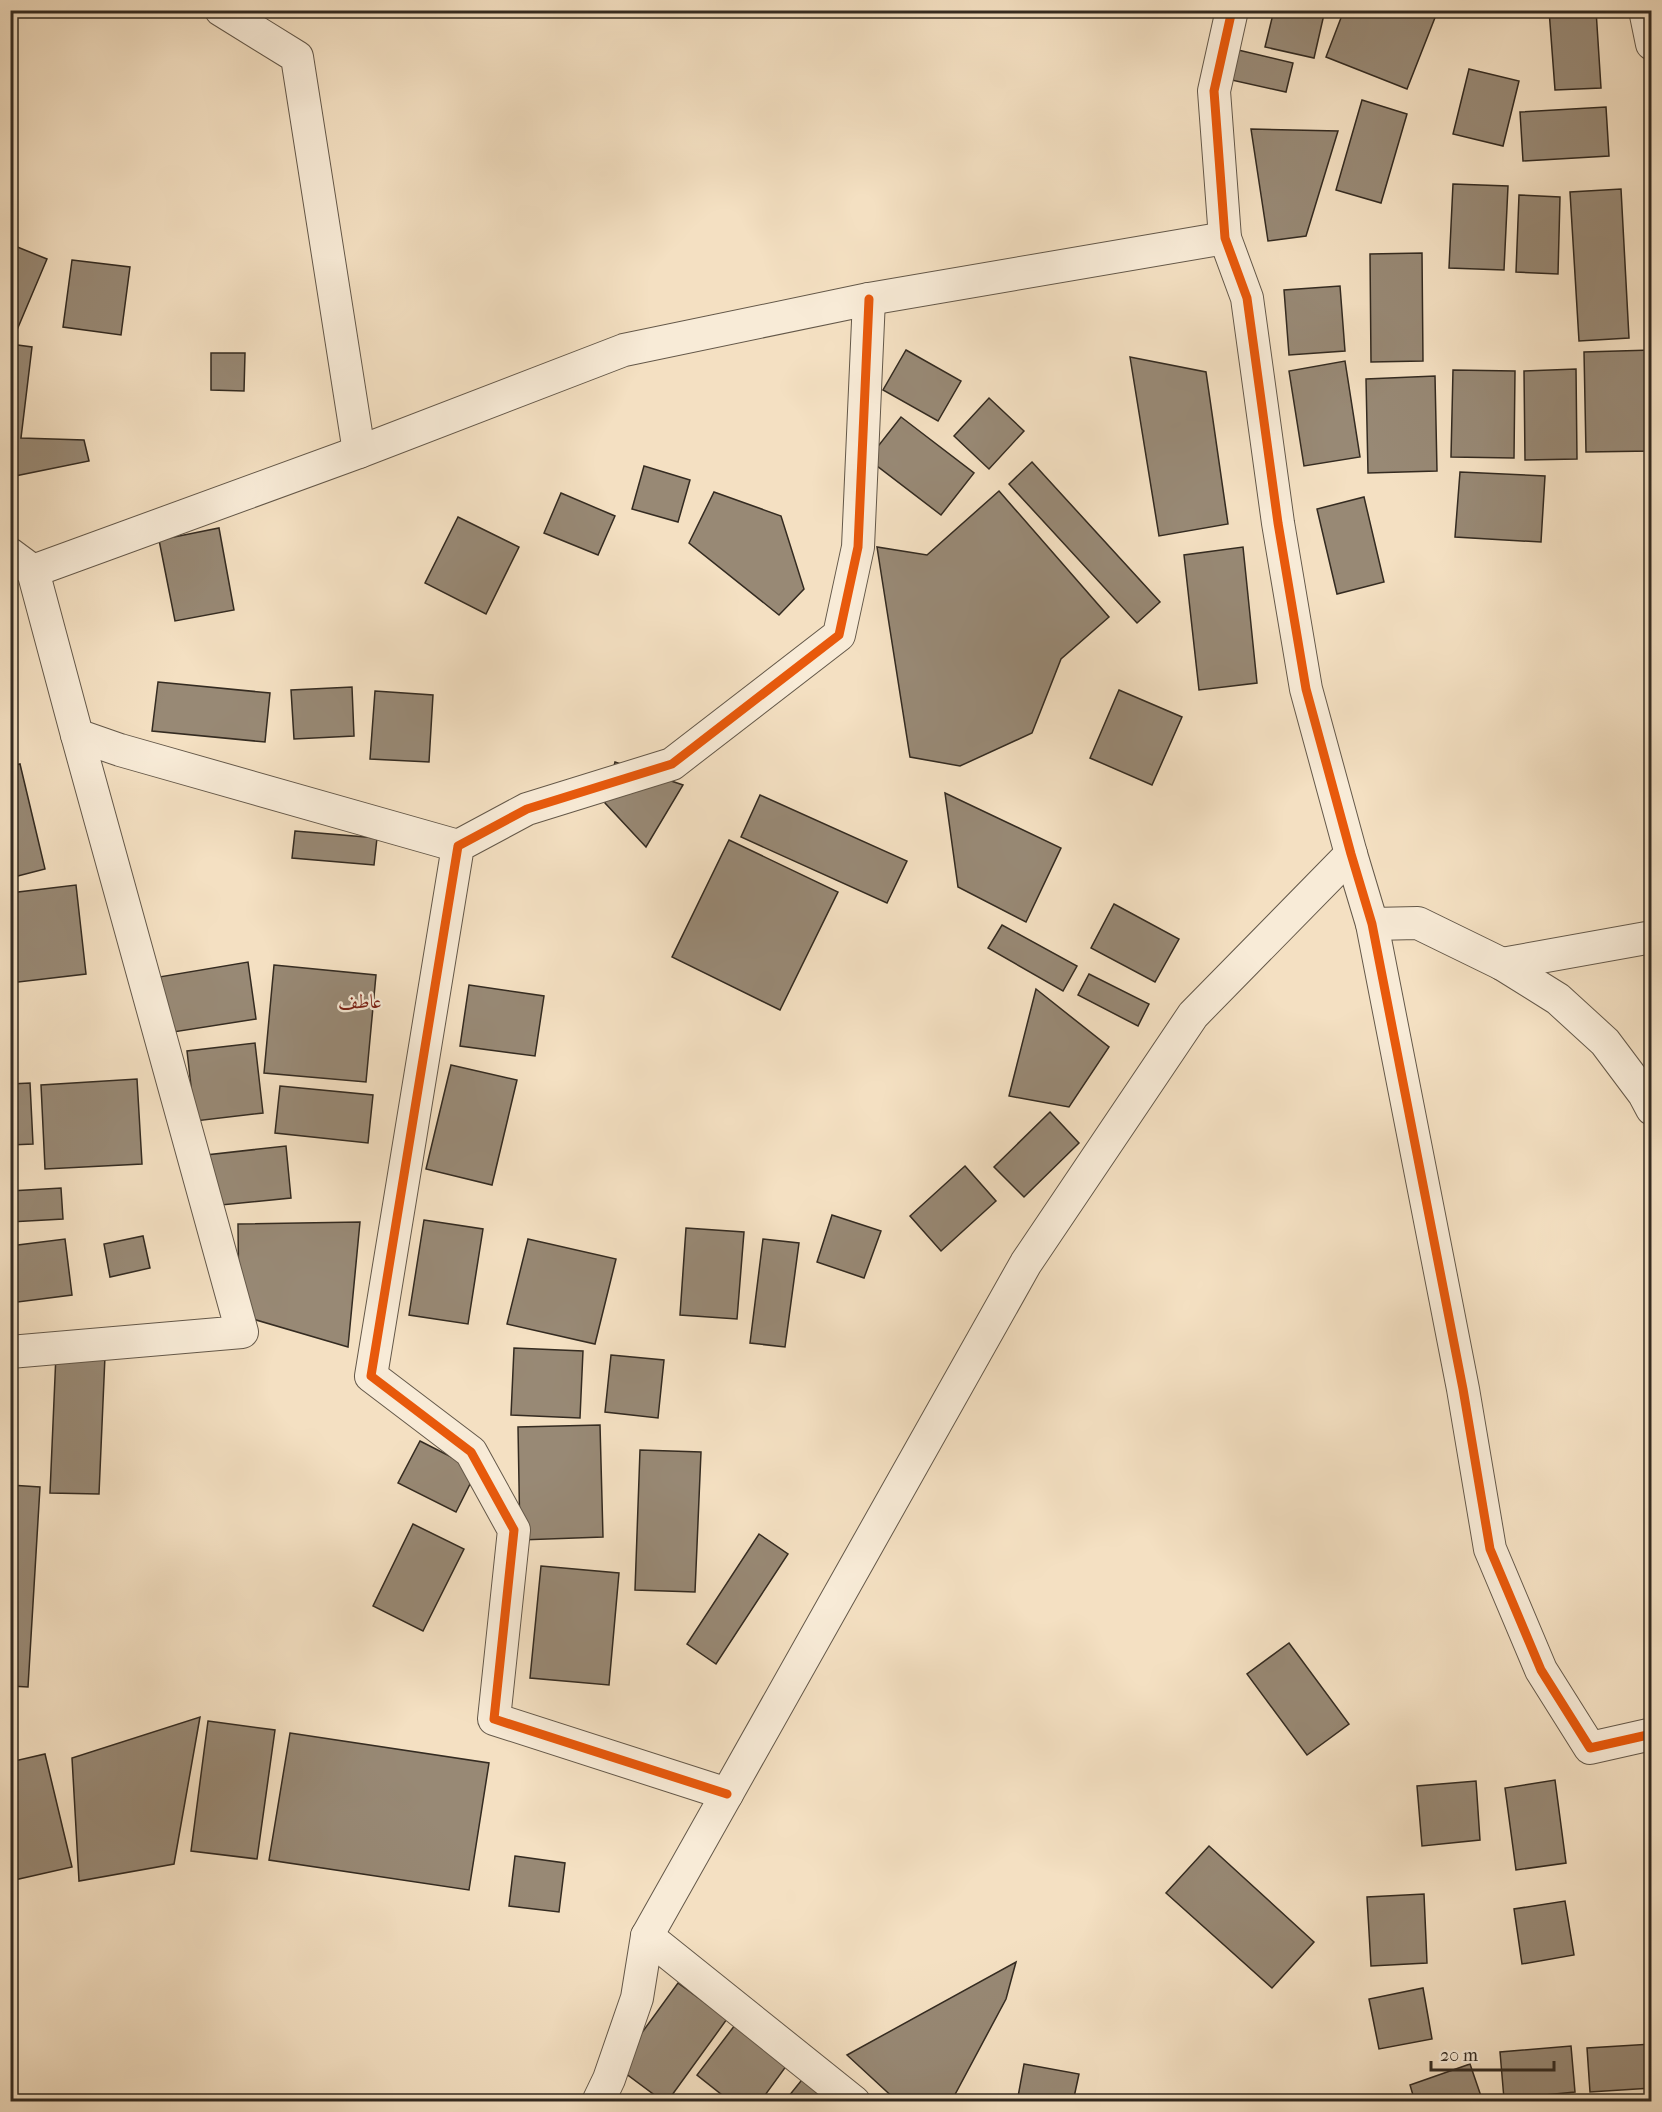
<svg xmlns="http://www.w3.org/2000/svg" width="1662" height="2112" viewBox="0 0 1662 2112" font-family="'IM FELL French Canon',Amiri,serif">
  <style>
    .building { fill: #988975; stroke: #342b21; stroke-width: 1.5 }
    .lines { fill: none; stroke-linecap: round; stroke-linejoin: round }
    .minor-casing { stroke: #645849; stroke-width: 34 }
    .minor { stroke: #f8ebd7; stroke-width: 32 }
    .cycleway-casing { stroke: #f8ebd7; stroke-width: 13 }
    .cycleway { stroke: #e8590c; stroke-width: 9 }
    .labels { text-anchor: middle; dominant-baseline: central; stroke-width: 4.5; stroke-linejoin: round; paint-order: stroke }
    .neighbourhood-label { font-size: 20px; fill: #7a1f14; stroke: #f8ebd7 }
  </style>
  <rect width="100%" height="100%" fill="#f4e0c2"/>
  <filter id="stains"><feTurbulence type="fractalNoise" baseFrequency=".00333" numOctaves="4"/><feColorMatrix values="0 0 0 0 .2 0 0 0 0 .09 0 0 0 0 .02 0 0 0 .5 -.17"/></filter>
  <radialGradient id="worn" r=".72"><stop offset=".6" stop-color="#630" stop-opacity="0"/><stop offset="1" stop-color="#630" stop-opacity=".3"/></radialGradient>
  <g class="building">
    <path d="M1274,10H1325L1314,58L1265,47Z"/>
    <path d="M1344,10H1438L1407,89L1326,57Z"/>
    <path d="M1549,10H1596L1601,88L1555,90Z"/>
    <path d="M1234,49L1293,63L1286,92L1227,79Z"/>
    <path d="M1469,69L1519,81L1503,146L1453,134Z"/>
    <path d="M1362,100L1407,114L1381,203L1336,190Z"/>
    <path d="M1606,107L1609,156L1523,161L1520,112Z"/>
    <path d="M1251,129L1338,131L1306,236L1268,241Z"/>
    <path d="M1453,184L1508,186L1504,270L1449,268Z"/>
    <path d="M1621,189L1629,338L1579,341L1570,192Z"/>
    <path d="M1519,195L1560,197L1558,274L1516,272Z"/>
    <path d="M10,244L47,259L14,337L10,335Z"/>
    <path d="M1422,253L1423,361L1371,362L1370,254Z"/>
    <path d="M72,260L130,267L121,335L63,327Z"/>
    <path d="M1340,286L1345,351L1289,355L1284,290Z"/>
    <path d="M10,344L32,347L21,438L84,440L89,461L10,477Z"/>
    <path d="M906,350L961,381L938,421L883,390Z"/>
    <path d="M1652,350V451L1586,452L1584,352Z"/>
    <path d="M211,353H245L244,391L211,390Z"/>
    <path d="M1130,357L1206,372L1228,524L1159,536Z"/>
    <path d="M1345,361L1360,457L1304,466L1289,371Z"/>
    <path d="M1576,369L1577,459L1525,460L1524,371Z"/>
    <path d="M1453,370L1515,371L1514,458L1451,457Z"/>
    <path d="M1435,376L1437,471L1368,473L1366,379Z"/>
    <path d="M989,398L1024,431L989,469L954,436Z"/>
    <path d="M901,417L974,473L941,515L868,459Z"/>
    <path d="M1032,462L1160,602L1137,623L1009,484Z"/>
    <path d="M644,466L690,480L678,522L632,509Z"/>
    <path d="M1460,472L1545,476L1541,542L1455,537Z"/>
    <path d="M999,491L1109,617L1061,659L1032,733L960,766L910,757L877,547L927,555Z"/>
    <path d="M714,492L781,516L804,589L779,615L689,543Z"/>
    <path d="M561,493L615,516L598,555L544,533Z"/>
    <path d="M1364,497L1384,582L1337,594L1317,509Z"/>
    <path d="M458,517L519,547L486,614L425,583Z"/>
    <path d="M219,528L234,610L175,621L159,540Z"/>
    <path d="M1243,547L1257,683L1199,690L1184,555Z"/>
    <path d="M158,682L270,693L265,742L152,731Z"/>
    <path d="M352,687L354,736L294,739L291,690Z"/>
    <path d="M1119,690L1182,717L1152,785L1090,758Z"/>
    <path d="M375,691L433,695L429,762L370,759Z"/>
    <path d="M615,762L683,785L646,847L605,803Z"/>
    <path d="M20,764L45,869L10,878V766Z"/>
    <path d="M945,793L1061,848L1026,922L958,887Z"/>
    <path d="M760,795L907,861L887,903L741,837Z"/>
    <path d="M295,831L377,838L374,865L292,858Z"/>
    <path d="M729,840L838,892L780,1010L672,957Z"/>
    <path d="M76,885L86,974L10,983V893Z"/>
    <path d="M1114,904L1179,939L1155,982L1091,948Z"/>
    <path d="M1002,925L1077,966L1063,991L988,948Z"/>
    <path d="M248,962L256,1019L167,1033L159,977Z"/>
    <path d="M274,965L376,975L366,1082L264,1073Z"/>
    <path d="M1089,974L1149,1004L1138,1026L1078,995Z"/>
    <path d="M469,985L544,996L535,1056L460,1046Z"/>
    <path d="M1036,989L1109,1047L1069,1107L1009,1096Z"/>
    <path d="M255,1043L263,1113L195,1121L187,1051Z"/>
    <path d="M451,1065L517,1080L492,1185L426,1169Z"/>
    <path d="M137,1079L142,1164L45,1169L41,1085Z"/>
    <path d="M30,1083L33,1144L10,1145V1084Z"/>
    <path d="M280,1086L373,1095L368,1143L275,1133Z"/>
    <path d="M1050,1112L1079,1143L1024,1197L994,1167Z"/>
    <path d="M286,1146L291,1198L211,1206L206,1155Z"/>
    <path d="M965,1166L996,1201L941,1251L910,1216Z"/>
    <path d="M61,1188L63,1219L10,1222V1191Z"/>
    <path d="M832,1215L881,1231L864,1278L817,1262Z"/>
    <path d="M424,1220L483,1229L468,1324L409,1315Z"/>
    <path d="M360,1222L348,1347L239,1315L238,1224Z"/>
    <path d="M686,1228L744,1232L737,1319L680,1315Z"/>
    <path d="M143,1236L150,1268L110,1277L104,1244Z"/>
    <path d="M65,1239L72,1295L10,1303V1246Z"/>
    <path d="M528,1239L616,1259L595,1344L507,1324Z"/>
    <path d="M763,1239L799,1243L785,1347L750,1343Z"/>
    <path d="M514,1348L583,1351L580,1418L511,1415Z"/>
    <path d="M56,1354L105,1356L99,1494L50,1493Z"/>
    <path d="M611,1355L664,1360L658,1418L605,1412Z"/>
    <path d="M600,1425L603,1537L520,1540L518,1427Z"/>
    <path d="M420,1441L477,1470L456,1512L398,1483Z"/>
    <path d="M640,1450L701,1452L695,1592L635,1590Z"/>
    <path d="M10,1485L40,1487L28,1687L10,1686Z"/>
    <path d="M413,1524L464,1549L423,1631L373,1606Z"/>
    <path d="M759,1534L788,1554L716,1664L687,1644Z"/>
    <path d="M541,1566L619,1573L609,1685L530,1678Z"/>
    <path d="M1289,1643L1349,1724L1307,1755L1247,1674Z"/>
    <path d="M200,1717L174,1864L79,1881L72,1758Z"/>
    <path d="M208,1721L275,1730L257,1859L191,1851Z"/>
    <path d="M290,1733L489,1763L469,1890L269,1860Z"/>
    <path d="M45,1754L72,1867L10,1881V1762Z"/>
    <path d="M1555,1780L1566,1863L1516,1870L1505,1788Z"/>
    <path d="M1476,1781L1480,1840L1422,1846L1417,1786Z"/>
    <path d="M1209,1846L1314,1942L1272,1988L1166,1893Z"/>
    <path d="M515,1856L565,1863L559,1912L509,1906Z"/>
    <path d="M1424,1894L1427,1963L1371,1966L1367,1897Z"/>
    <path d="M1565,1901L1574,1955L1522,1964L1514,1909Z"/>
    <path d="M1016,1962L1006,1999L951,2102H898L847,2055Z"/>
    <path d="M678,1983L727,2019L667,2102H664L617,2067Z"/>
    <path d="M1423,1988L1432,2039L1379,2049L1369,1999Z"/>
    <path d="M735,2025L787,2065L760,2102H731L697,2075Z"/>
    <path d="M1652,2044V2088L1590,2092L1587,2048Z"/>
    <path d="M1571,2046L1575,2092L1504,2099L1500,2052Z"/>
    <path d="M1024,2064L1079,2074L1073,2102H1017Z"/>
    <path d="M1470,2064L1483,2102H1415L1410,2085Z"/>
    <path d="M805,2076L834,2102H784Z"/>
  </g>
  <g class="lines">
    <g class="minor-casing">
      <g id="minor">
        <path d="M221,10L297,57L359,452"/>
        <path d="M1232,10L1214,91L1225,238L1247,298L1278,523L1306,689L1351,854L1372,924L1463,1389L1490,1549L1541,1670L1590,1748L1652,1734"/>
        <path d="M1645,10L1652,44"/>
        <path d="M10,554L33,571L359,452L624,350L869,299L1225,238"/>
        <path d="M33,571L77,735L120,750L458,846"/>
        <path d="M1372,924L1418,923L1502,964L1558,999L1605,1042L1644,1094L1652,1109"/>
        <path d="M1502,964L1652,937"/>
        <path d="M10,1352L242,1332L77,735"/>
        <path d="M727,1794L494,1719L514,1530L471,1452L371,1376L458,846L527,809L672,764L839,635L858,547L869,299"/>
        <path d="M647,1936L854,2102"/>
        <path d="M598,2102L609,2079L637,1998L647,1936L1026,1263L1193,1015L1351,854"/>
      </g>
    </g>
    <use href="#minor" class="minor"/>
    <g class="cycleway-casing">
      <g id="cycleway">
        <path d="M1232,10L1214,91L1225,238L1247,298L1278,523L1306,689L1351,854L1372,924L1463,1389L1490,1549L1541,1670L1590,1748L1652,1734"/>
        <path d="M727,1794L494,1719L514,1530L471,1452L371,1376L458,846L527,809L672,764L839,635L858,547L869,299"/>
      </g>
    </g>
    <use href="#cycleway" class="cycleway"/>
  </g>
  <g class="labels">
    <g class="neighbourhood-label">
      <text x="360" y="1001">عاطف</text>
    </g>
  </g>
  <rect width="1662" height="2112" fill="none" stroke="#f4e0c2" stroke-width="36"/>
  <rect x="12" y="12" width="1638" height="2088" fill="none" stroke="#342b21" stroke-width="3"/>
  <rect x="18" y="18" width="1626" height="2076" fill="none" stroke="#342b21" stroke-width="1.5"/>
  <path d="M1431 2061v9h123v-9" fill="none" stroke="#342b21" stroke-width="3"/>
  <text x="1440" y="2061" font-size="18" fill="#342b21" stroke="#f8ebd7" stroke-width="4.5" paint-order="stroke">20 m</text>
  <rect width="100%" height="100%" filter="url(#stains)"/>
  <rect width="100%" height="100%" fill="url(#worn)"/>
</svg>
